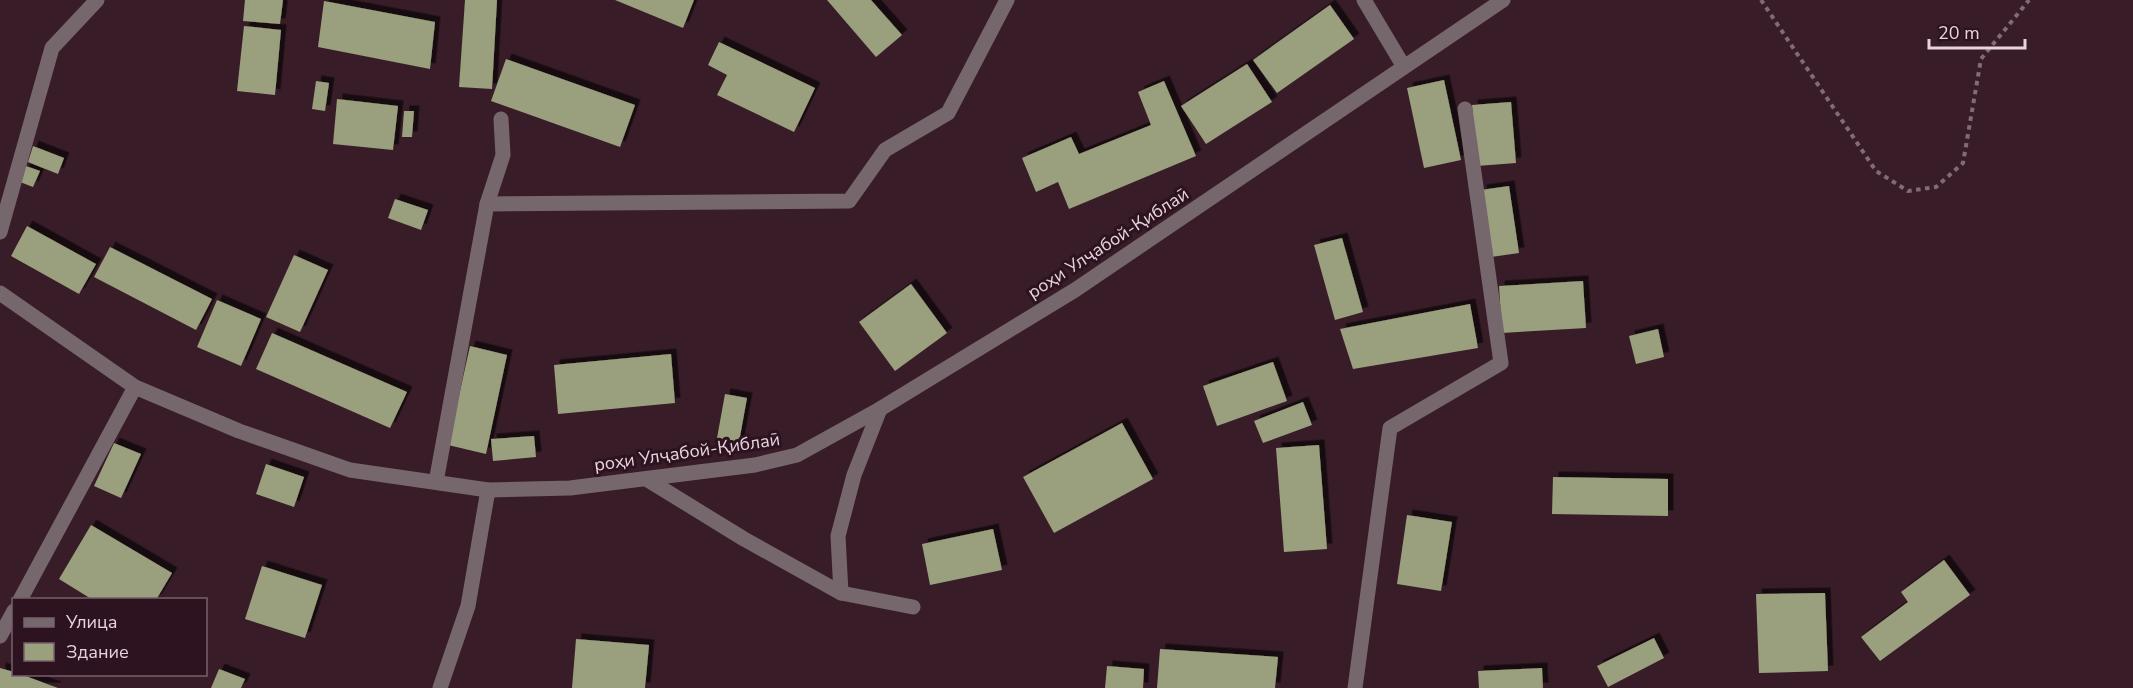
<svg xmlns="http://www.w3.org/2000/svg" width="2133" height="688" viewBox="0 0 2133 688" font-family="'Nunito Sans',sans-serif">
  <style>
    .building { fill: #9a9f7e; filter: url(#shadow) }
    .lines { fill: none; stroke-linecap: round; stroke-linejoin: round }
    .path { stroke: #836b75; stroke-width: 4; stroke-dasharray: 4.5 4.5; stroke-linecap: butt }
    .minor { stroke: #76676d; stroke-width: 15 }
    .labels { text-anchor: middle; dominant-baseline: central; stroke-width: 6; stroke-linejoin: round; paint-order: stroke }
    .street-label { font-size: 18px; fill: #e7d4dc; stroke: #2d1320 }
  </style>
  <defs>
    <filter id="shadow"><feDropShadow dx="5.5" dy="-5.5" stdDeviation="0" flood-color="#0009"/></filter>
  </defs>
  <rect width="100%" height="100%" fill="#381d29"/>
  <g class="building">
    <path d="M245,0H283L280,24L243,21Z"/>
    <path d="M465,0H497L492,89L459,87Z"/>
    <path d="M615,0H694L683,28Z"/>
    <path d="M827,0H871L902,35L876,57Z"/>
    <path d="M324,1L435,22L430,69L318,47Z"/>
    <path d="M1330,5L1354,39L1277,93L1253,60Z"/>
    <path d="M244,26L281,30L275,95L237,91Z"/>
    <path d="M719,42L815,88L794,132L717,95L727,75L708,65Z"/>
    <path d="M506,59L635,105L620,147L491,101Z"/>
    <path d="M1247,64L1272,102L1206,144L1181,106Z"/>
    <path d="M1444,80L1461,160L1424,168L1407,88Z"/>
    <path d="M316,81L329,83L325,111L312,109Z"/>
    <path d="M1164,81L1196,156L1069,209L1058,182L1036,192L1022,158L1071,137L1079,154L1151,125L1138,92Z"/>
    <path d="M337,99L398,106L393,150L333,144Z"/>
    <path d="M1511,102L1516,163L1477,166L1472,105Z"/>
    <path d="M404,111H414L412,137H402Z"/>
    <path d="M33,146L64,158L58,174L28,162Z"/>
    <path d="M26,166L40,171L33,187L20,182Z"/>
    <path d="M1509,186L1519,253L1491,257L1481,190Z"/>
    <path d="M395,199L428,210L421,230L388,218Z"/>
    <path d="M27,226L96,264L79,294L11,256Z"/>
    <path d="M1342,238L1363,312L1335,320L1314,245Z"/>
    <path d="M110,247L212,299L196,330L94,277Z"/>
    <path d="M294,255L328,270L300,332L266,317Z"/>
    <path d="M1583,281L1586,328L1502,333L1499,286Z"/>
    <path d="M911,284L947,333L895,371L859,322Z"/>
    <path d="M217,300L261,319L241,366L197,347Z"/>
    <path d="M1470,304L1478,348L1353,369L1340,329Z"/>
    <path d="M1658,329L1664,357L1636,364L1629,336Z"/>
    <path d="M272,333L407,392L390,428L256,369Z"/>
    <path d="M470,346L507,355L486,454L448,445Z"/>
    <path d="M671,354L675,403L558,414L554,365Z"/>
    <path d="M1273,362L1287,401L1217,426L1203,386Z"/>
    <path d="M725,394L747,398L739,442L717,438Z"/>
    <path d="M1303,402L1312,425L1263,443L1254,421Z"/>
    <path d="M1122,423L1153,479L1054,533L1023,477Z"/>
    <path d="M534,436L536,457L493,461L491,439Z"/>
    <path d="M114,443L141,454L121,498L94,486Z"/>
    <path d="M1319,445L1327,549L1284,552L1276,448Z"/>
    <path d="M266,464L304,477L294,507L256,494Z"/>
    <path d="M1553,477L1668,479V516L1552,514Z"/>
    <path d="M1407,515L1452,522L1441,591L1397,584Z"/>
    <path d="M91,525L172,573L156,600H93L59,579Z"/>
    <path d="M993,529L1002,570L930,585L922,544Z"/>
    <path d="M1944,560L1970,595L1880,661L1861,637L1908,602L1901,592Z"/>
    <path d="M262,566L322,585L305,638L245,619Z"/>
    <path d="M1825,593L1828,671L1759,673L1756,594Z"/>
    <path d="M1654,638L1664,658L1608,687L1597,666Z"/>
    <path d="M576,639L649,645L645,688H572Z"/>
    <path d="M1160,649L1278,657L1275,688H1157Z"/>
    <path d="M1107,666L1144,669L1143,688H1105Z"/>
    <path d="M0,668L14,672V674H20L58,688H0Z"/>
    <path d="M1542,668L1543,688H1479L1478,671Z"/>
    <path d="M219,669L245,679L241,688H211Z"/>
  </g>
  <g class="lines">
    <path class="path" d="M1761,0L1876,171L1908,191L1936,187L1963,163L1981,59L2029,0"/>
    <g class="minor">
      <path d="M1364,0L1404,67"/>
      <path d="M487,204L503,155L501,119"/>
      <path d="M0,232L52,48L97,0"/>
      <path d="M0,293L135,387L239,431L350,470L488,490L570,488L755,465L797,455L880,409L1075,290L1503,0"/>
      <path d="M648,480L744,539L841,593L913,607"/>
      <path d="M436,482L487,204L849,201L885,150L948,113L1007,0"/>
      <path d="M841,593L838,536L854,475L880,409"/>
      <path d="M20,600L135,387"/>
      <path d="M0,636L14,611"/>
      <path d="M440,688L468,606L488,490"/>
      <path d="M1355,688L1390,428L1501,363L1465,109"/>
    </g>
  </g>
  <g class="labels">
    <g class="street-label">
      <text transform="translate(1108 243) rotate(-33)">роҳи Улҷабой-Қиблаӣ</text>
      <text transform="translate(687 452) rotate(-8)">роҳи Улҷабой-Қиблаӣ</text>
    </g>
  </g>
  <rect x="12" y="598" width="195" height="78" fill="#2d1320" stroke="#77606b" stroke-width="1.5"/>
  <rect x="24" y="618" width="30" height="9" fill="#76676d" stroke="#77606b" stroke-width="1.5"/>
  <text x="66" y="628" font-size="18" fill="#e7d4dc">Улица</text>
  <rect x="24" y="643" width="30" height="18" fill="#9a9f7e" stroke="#77606b" stroke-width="1.5"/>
  <text x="66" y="658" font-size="18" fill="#e7d4dc">Здание</text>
  <path d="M1929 39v9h96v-9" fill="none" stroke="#e7d4dc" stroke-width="3"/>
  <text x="1938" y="39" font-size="18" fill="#e7d4dc" stroke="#2d1320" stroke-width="4.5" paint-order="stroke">20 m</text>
</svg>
